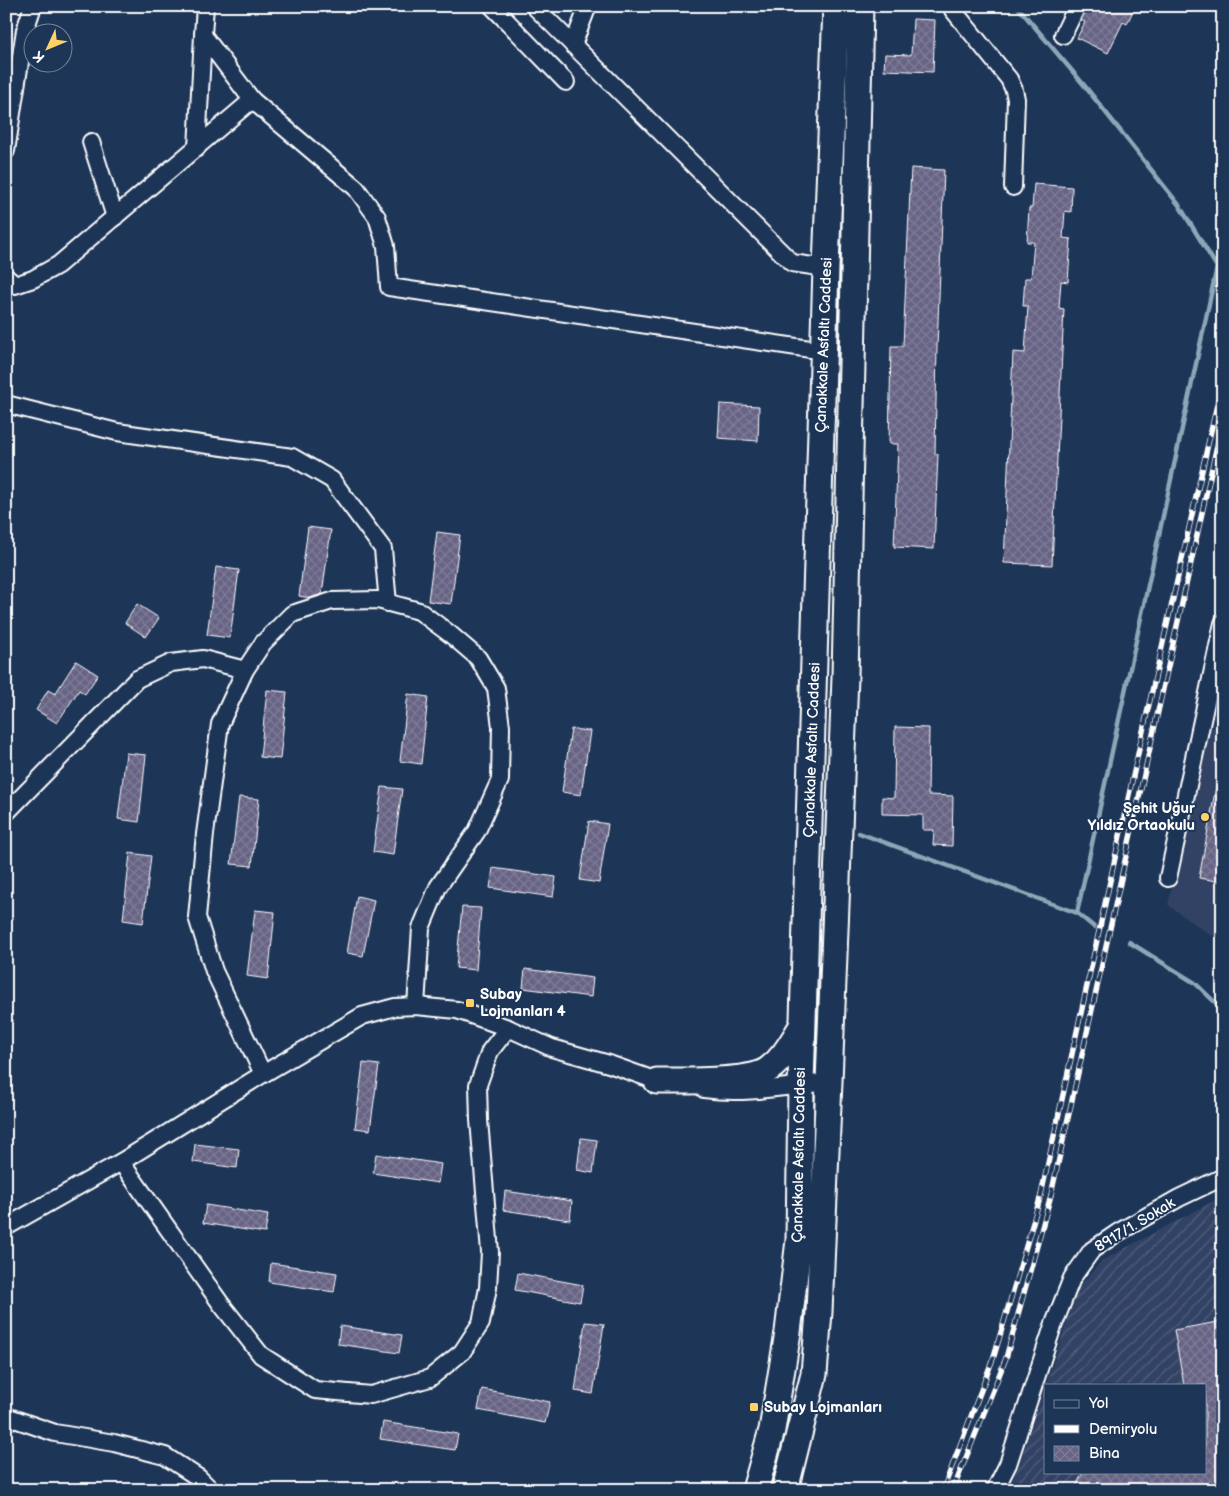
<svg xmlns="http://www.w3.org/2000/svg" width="1229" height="1496" viewBox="0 0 1229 1496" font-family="'Balsamiq Sans',sans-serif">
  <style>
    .built { fill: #334365 }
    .industrial { fill: url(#industrial-furrows) }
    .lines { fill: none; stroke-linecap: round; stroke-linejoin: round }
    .stream { stroke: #8ea7b8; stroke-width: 4.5 }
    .building { fill: url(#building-cross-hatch); stroke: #fff }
    .minor-casing { stroke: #fff; stroke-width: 20 }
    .highway-casing { stroke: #fff; stroke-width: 29 }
    .minor { stroke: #1d3557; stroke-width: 16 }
    .highway { stroke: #1d3557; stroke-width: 25 }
    .rail-casing { stroke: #fff; stroke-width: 5.5 }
    .rail { stroke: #1d3557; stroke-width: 4; stroke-dasharray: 11; stroke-linecap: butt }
    .poi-dot { fill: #ffd166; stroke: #1d3557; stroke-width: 2 }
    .labels { text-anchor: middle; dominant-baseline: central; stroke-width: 4; stroke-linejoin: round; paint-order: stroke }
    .street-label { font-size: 15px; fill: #fff; stroke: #1d3557 }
    .poi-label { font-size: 15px; font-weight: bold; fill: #fff; stroke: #1d3557; text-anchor: start }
  </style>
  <defs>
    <pattern id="industrial-furrows" width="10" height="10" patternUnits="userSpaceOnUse" patternTransform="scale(1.25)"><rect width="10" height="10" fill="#334365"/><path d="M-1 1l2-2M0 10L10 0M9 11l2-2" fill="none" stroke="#525f7c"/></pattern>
    <pattern id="building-cross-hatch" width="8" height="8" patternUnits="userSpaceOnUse" patternTransform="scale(1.25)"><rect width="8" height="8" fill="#676485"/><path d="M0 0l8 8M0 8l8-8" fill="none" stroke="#7e7b97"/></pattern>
  </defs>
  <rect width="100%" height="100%" fill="#1d3557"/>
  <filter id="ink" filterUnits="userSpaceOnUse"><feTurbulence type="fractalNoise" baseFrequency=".02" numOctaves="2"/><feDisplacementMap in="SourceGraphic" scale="10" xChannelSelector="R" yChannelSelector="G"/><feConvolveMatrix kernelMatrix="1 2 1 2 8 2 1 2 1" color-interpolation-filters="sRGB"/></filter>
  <g filter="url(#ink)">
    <path class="built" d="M1207,726L1223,730V939L1210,935L1168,905Z"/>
    <path class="industrial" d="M1223,1196V1490H1008L1018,1468L1045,1386V1472H1205V1385H1046L1078,1288L1103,1260Z"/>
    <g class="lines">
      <g class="stream">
        <path d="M1017,6L1084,85L1179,205L1217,267L1077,913L1094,927"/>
        <path d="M859,833L1077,913"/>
        <path d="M1129,942L1195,983L1223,1010"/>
      </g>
    </g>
    <g class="building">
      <path d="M1087,6H1135L1127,24L1123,22L1108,53L1077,38L1085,22L1081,20Z"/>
      <path d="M913,19L935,20L933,72L884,70L885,54L911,55Z"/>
      <path d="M911,168L944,170L937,347L935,454H938L934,549L894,547L898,444H889L891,346H903Z"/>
      <path d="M1034,184L1072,187L1071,212L1065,211L1063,238L1071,239L1068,282L1061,281L1059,308L1064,309L1052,565L1004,563L1013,352L1025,353L1028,306H1023L1025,278H1031L1034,242H1027L1029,208H1032Z"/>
      <path d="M720,404L759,406L758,441L718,438Z"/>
      <path d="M308,527L331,530L322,594L310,598L299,596Z"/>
      <path d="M437,532L460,535L451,604L428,601Z"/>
      <path d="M216,567L239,570L230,638L207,635Z"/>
      <path d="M137,604L159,618L146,637L125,623Z"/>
      <path d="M76,661L98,675L85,694L79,690L57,723L36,710L48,690L55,694Z"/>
      <path d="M267,690L287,692L280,759L260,757Z"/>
      <path d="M408,694L428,697L421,764L400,761Z"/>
      <path d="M895,727L929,728L928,795L953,796L952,846L933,845L934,830H923V815L882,814V797L894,798Z"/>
      <path d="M571,729L590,731L581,795L562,792Z"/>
      <path d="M126,753L146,755L139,822L118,819Z"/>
      <path d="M1217,781H1223V882L1199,878Z"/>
      <path d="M382,787L402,789L393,855L373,852Z"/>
      <path d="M239,797L259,799L252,866L231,864Z"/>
      <path d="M589,821L608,824L599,883L580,880Z"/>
      <path d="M130,853L151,856L143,923L123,920Z"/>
      <path d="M493,868L556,877L553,897L490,888Z"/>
      <path d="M357,896L374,900L363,956L347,953Z"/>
      <path d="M462,907L481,908L476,970L456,968Z"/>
      <path d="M255,910L275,912L268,979L247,976Z"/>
      <path d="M525,969L593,978L591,997L523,988Z"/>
      <path d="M363,1063L379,1065L370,1130L355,1128Z"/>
      <path d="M581,1138L597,1140L593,1173L577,1170Z"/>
      <path d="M195,1144L239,1149L237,1168L193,1162Z"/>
      <path d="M376,1154L441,1164L438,1183L373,1173Z"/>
      <path d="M505,1191L572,1201L570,1220L503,1210Z"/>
      <path d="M206,1205L268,1215L265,1233L203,1223Z"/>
      <path d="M271,1263L337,1273L334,1292L269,1282Z"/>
      <path d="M518,1273L583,1285L580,1302L515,1290Z"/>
      <path d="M1223,1321V1490H1074L1083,1472H1205V1385H1184L1174,1330Z"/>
      <path d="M585,1322L604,1324L593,1394L575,1391Z"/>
      <path d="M340,1326L402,1335L399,1353L338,1344Z"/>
      <path d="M482,1389L550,1402L545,1423L478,1410Z"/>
      <path d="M383,1422L458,1434L455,1450L380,1439Z"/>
    </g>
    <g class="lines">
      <g class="minor-casing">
        <g id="minor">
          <path d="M205,6L203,35L252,100L356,188L377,217L386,246L389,287L824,351"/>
          <path d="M492,6L566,82"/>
          <path d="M534,6L792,263L826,268"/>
          <path d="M952,6L953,10L1009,79L1014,90L1016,99L1013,187"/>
          <path d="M1063,35L1077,6"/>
          <path d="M573,45L588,6"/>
          <path d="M91,142L115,217"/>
          <path d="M197,148L203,35"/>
          <path d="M6,151L25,30L33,6"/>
          <path d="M6,277L15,285L33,279L58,265L252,100"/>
          <path d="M6,404L117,432L292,457L332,480L383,549L388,603"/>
          <path d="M6,813L137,679L171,663L203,659L245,670"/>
          <path d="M1168,878L1223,623"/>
          <path d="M263,1074L214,971L197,917L205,834L220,724L245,670L263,643L292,614L332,601L378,600L419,611L450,634L478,658L496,688L501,727L500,780L477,831L438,887L421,928L416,1006"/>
          <path d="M704,1089C746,1095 787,1086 829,1082"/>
          <path d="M121,1162L221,1304L261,1355L315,1390L371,1395L430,1378L462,1352L481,1323L488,1288L490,1252L479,1120L478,1085L490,1051L508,1028"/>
          <path d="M6,1227L121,1162L263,1074L362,1016L395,1007L416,1006L457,1010L508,1028L552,1048L609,1064L657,1081L667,1083"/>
          <path d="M6,1416L55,1433L114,1443L165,1456L199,1478L211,1490"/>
          <path d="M995,1490L1008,1464L1052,1329L1072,1278L1092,1250L1117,1233L1179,1198L1223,1177"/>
        </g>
      </g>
      <g class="highway-casing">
        <g id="highway">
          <path d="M657,1081C681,1081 751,1083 769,1069C784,1058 792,1042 802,1026"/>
          <path d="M755,1490L772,1430L788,1332L799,1240L801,1085L826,268L836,6"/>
          <path d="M785,1490L814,1374L819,1312L829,1082L845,677L860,6"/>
        </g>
      </g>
      <use href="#minor" class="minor"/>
      <use href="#highway" class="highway"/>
      <g class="rail-casing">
        <g id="rail">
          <path d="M943,1490L994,1356L1041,1195L1143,731L1223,378"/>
          <path d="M953,1490L1006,1358L1051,1195L1223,418"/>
        </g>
      </g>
      <use href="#rail" class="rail"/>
    </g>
  </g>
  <g class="poi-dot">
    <circle cx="1205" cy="817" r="5"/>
    <rect x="465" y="998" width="10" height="10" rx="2.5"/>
    <rect x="749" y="1402" width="10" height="10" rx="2.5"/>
  </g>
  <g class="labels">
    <g class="street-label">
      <text transform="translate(824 345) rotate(-88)">Çanakkale Asfaltı Caddesi</text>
      <text transform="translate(812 750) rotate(-88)">Çanakkale Asfaltı Caddesi</text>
      <text transform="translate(799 1155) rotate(-89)">Çanakkale Asfaltı Caddesi</text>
      <text transform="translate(1135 1225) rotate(-31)">8917/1. Sokak</text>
    </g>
    <g class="poi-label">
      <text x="1195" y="808" text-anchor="end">Şehit Uğur<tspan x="1195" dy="17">Yıldız Ortaokulu</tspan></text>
      <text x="480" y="994">Subay<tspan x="480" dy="17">Lojmanları 4</tspan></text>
      <text x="764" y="1407">Subay Lojmanları</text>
    </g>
  </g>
  <rect width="1229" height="1496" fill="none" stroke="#1d3557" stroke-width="25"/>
  <rect x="12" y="12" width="1204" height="1471" fill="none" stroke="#fff" stroke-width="2" filter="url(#ink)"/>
  <rect x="1044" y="1384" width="162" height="90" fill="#1d3557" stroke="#77869a"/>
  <rect x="1054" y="1400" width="25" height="8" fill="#1d3557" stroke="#77869a"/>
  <text x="1089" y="1408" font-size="15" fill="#ffffff">Yol</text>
  <rect x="1054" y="1425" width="25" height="8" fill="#ffffff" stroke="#77869a"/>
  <text x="1089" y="1434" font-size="15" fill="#ffffff">Demiryolu</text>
  <rect x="1054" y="1446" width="25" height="15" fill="url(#building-cross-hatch)" stroke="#77869a"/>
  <text x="1089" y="1458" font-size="15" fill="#ffffff">Bina</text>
  <g transform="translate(48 48) rotate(226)"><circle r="24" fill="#1d3557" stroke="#77869a"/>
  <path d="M0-4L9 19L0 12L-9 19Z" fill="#ffd166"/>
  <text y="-8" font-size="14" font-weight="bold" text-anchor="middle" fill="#ffffff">K</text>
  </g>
</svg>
